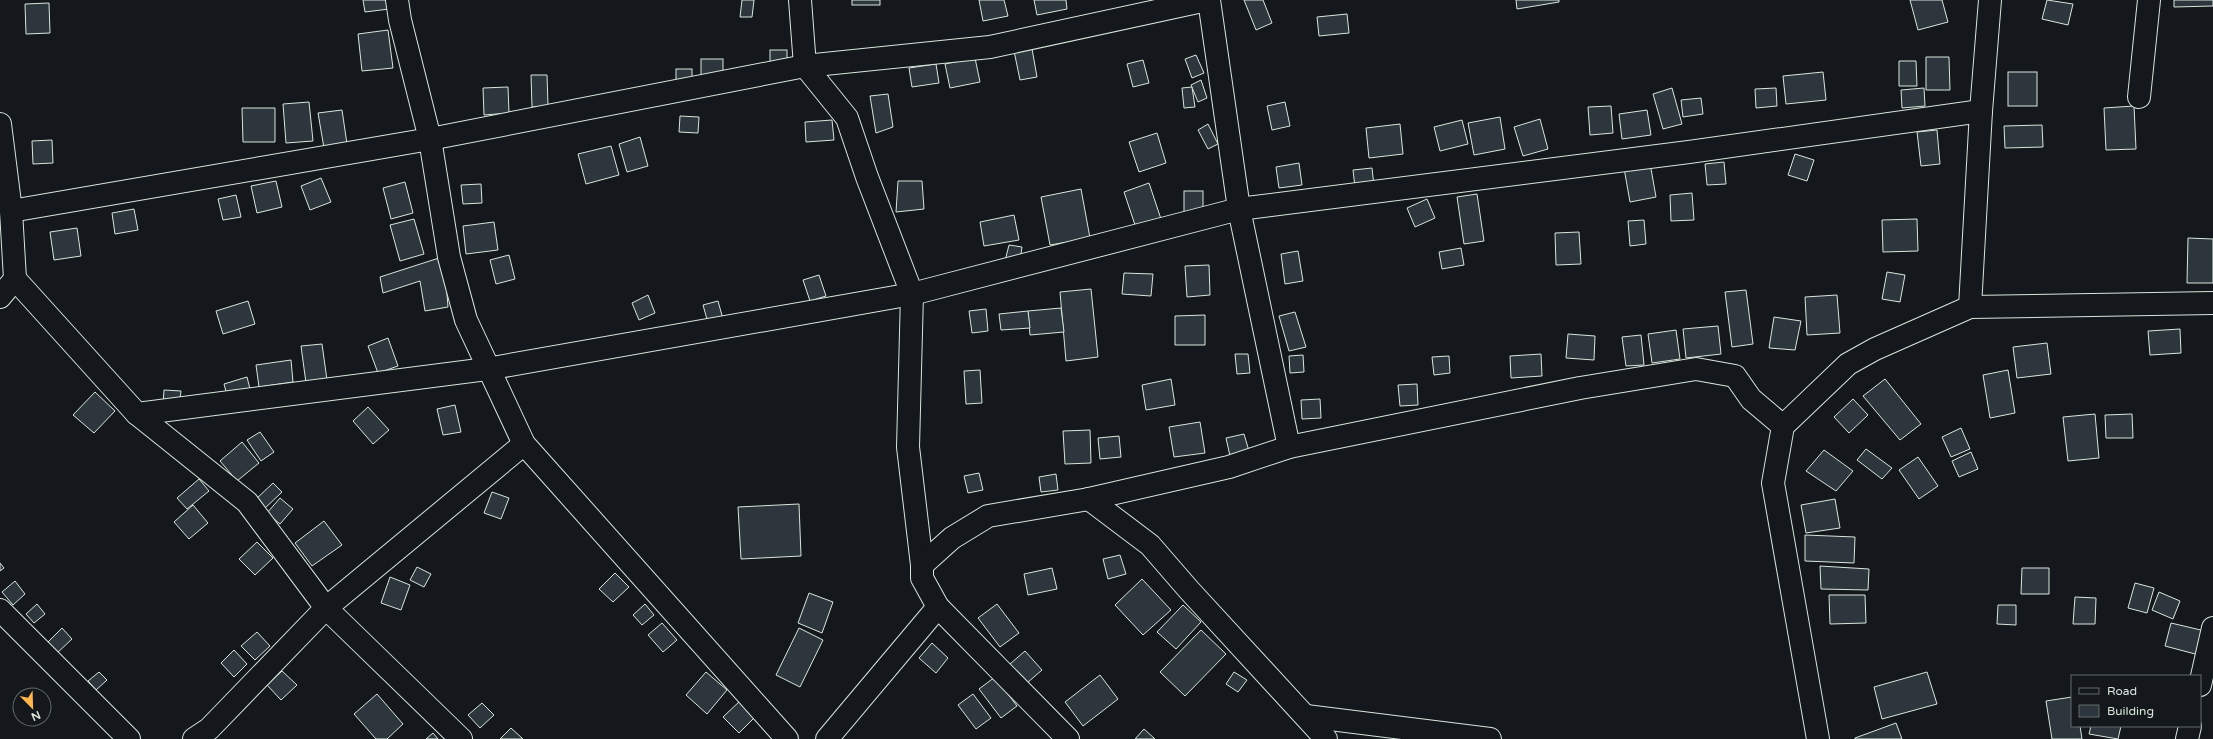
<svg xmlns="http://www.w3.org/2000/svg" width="2213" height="739" viewBox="0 0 2213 739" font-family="'Varela Round',sans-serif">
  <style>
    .building { fill: #2c363c; stroke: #d8e6dc }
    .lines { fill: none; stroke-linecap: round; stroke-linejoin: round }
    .street-casing { stroke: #d8e6dc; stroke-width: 24 }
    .street { stroke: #14181c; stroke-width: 22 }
  </style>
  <rect width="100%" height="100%" fill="#14181c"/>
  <g class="building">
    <path d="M363,0H387L389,9L365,12Z"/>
    <path d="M742,0H754L752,17H740Z"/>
    <rect x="852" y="0" width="28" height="5"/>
    <path d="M979,0H1004L1008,16L983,21Z"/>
    <path d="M1034,0H1066L1067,9L1037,15Z"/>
    <path d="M1244,0H1263L1272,23L1256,30Z"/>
    <path d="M1516,0H1559V2L1517,9Z"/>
    <path d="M1910,0H1942L1948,22L1918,30Z"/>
    <path d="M2047,0L2073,4L2068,25L2042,19Z"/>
    <path d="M2174,0H2213V6L2174,7Z"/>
    <path d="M49,3L50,33L26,34L25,4Z"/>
    <path d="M1347,14L1349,33L1319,36L1317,17Z"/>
    <path d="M388,30L393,68L362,71L358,34Z"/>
    <path d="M1031,43L1037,77L1020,80L1013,46Z"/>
    <rect x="770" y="50" width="17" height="14"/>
    <path d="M1196,55L1204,73L1192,78L1185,59Z"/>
    <path d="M1926,57H1949L1950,90H1926Z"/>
    <path d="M975,58L980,82L950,88L945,64Z"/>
    <rect x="701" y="59" width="22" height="17"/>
    <path d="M1143,60L1149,83L1133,87L1127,64Z"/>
    <path d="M1899,61H1916L1917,86H1899Z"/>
    <path d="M936,64L939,83L912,87L909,68Z"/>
    <rect x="676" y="69" width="16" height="14"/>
    <path d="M1823,72L1826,100L1786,104L1783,76Z"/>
    <rect x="2008" y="72" width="29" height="34"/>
    <path d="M531,75H547L548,106L532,107Z"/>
    <path d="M1201,80L1207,98L1198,102L1191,85Z"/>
    <path d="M508,87L509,113L484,115L483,88Z"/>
    <path d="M1192,87L1195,107L1184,108L1182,88Z"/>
    <path d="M1672,88L1682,124L1663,129L1653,94Z"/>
    <path d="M1776,88L1777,106L1756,108L1755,89Z"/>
    <path d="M1924,88L1925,106L1902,108L1901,90Z"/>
    <path d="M888,94L893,127L876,133L870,96Z"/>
    <path d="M1701,98L1703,114L1683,117L1681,100Z"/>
    <path d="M309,102L313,141L286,143L283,104Z"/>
    <path d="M1285,102L1290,126L1272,130L1267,106Z"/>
    <path d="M1611,106L1613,133L1590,135L1588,107Z"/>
    <path d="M2134,106L2136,149L2106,150L2104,108Z"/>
    <path d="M242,108H275V142H243Z"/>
    <path d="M342,110L347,144L324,148L318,113Z"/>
    <path d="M1647,110L1651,135L1622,139L1619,114Z"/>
    <path d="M680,116L699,117L698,133L679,132Z"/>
    <path d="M1500,117L1505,149L1474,155L1468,123Z"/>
    <path d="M1540,119L1548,149L1523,156L1514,127Z"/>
    <path d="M832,120L834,140L806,142L805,122Z"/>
    <path d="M1462,120L1468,144L1440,151L1434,127Z"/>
    <path d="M1208,124L1218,144L1208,149L1198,130Z"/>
    <path d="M1400,124L1403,154L1369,158L1366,128Z"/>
    <path d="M2042,125L2043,147L2005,148L2004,126Z"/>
    <path d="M1937,130L1940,164L1921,166L1917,132Z"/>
    <path d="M1157,133L1166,163L1139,172L1129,142Z"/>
    <path d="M640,137L648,166L627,172L619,144Z"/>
    <path d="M52,140L53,163L33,164L32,141Z"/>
    <path d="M611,146L619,175L586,184L578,154Z"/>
    <path d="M1795,154L1814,160L1807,181L1788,175Z"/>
    <path d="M1724,162L1726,184L1707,185L1705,164Z"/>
    <path d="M1299,163L1302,185L1279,188L1276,167Z"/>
    <path d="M1650,163L1656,197L1630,202L1624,168Z"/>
    <path d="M1372,168L1374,186L1355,187L1353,170Z"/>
    <path d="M321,178L331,202L310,210L301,186Z"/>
    <path d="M276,181L282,207L257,213L251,186Z"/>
    <path d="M898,181H922L924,209L896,212Z"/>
    <path d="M405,182L413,213L391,219L383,188Z"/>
    <path d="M1149,183L1162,222L1137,231L1124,192Z"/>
    <path d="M481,184L482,203L463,204L461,185Z"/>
    <path d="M1081,189L1090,238L1050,245L1041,197Z"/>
    <rect x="1184" y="191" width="19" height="24"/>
    <path d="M1692,193L1694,220L1671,221L1670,195Z"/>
    <path d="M1477,194L1484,241L1464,244L1457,197Z"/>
    <path d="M236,195L241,217L223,220L218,199Z"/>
    <path d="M1427,199L1435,218L1415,227L1407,208Z"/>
    <path d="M134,209L138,230L115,234L112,213Z"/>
    <path d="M1014,215L1019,240L984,246L980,222Z"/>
    <path d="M414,219L424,254L400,261L390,225Z"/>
    <path d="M1917,219L1918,251L1883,252L1882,220Z"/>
    <path d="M1644,220L1646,244L1630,246L1628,221Z"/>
    <path d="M494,222L498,250L466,254L463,226Z"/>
    <path d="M77,228L81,256L54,260L50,232Z"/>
    <path d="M1579,232L1581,264L1556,265L1555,233Z"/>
    <path d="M2188,238L2213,239V283H2187Z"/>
    <path d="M1009,245L1022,247L1020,261H1005Z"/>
    <path d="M1461,248L1464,265L1442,269L1439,252Z"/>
    <path d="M1298,251L1303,281L1285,284L1281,254Z"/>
    <path d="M509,255L515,279L496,284L490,260Z"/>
    <path d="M439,258L446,281L448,307L425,311L420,281L383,293L380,277Z"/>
    <path d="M1209,265L1210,295L1187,297L1185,266Z"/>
    <path d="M1887,272L1905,275L1900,302L1882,299Z"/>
    <path d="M1124,273L1153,274L1151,296L1122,294Z"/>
    <path d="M819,275L826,296L810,301L803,280Z"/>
    <path d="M1091,289L1098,357L1066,361L1060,292Z"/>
    <path d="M1746,290L1753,344L1732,347L1725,292Z"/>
    <path d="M648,295L655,313L639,320L632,303Z"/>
    <path d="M1837,295L1840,333L1807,335L1805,297Z"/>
    <path d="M248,301L255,324L223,334L216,311Z"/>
    <path d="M718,301L723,319L708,323L703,305Z"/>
    <path d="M1061,308L1064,332L1030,335L1028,311Z"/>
    <path d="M986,309L988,331L972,333L969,311Z"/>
    <path d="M1028,311L1030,328L1001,330L999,314Z"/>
    <path d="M1295,312L1306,347L1289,351L1279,316Z"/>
    <path d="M1205,315V345H1175V316Z"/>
    <path d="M1774,317L1801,321L1795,350L1769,348Z"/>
    <path d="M1718,326L1721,354L1686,358L1683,329Z"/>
    <path d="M2180,329L2181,353L2150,355L2148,331Z"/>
    <path d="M1676,330L1680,359L1652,363L1648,334Z"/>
    <path d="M1568,334L1595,336L1594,360L1566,358Z"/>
    <path d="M1641,335L1644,365L1626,366L1622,337Z"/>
    <path d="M388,338L398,366L378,373L368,346Z"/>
    <path d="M2047,343L2051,374L2017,378L2013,347Z"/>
    <path d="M322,344L327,380L306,383L301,346Z"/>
    <path d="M1235,354H1248L1250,373L1237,374Z"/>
    <path d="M1541,354L1542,376L1511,378L1510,356Z"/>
    <path d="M1303,355L1304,372L1290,373L1289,356Z"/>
    <path d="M1449,356L1450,373L1434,375L1432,357Z"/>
    <path d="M291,360L293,382L259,387L256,365Z"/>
    <path d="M980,370L982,403L966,404L964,371Z"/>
    <path d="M2008,370L2015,413L1990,418L1983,375Z"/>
    <path d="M247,377L251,393L228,399L224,384Z"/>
    <path d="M1171,379L1175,405L1146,410L1142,385Z"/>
    <path d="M1885,379L1921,424L1900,440L1863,396Z"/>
    <path d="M1417,384L1418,405L1400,406L1398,385Z"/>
    <path d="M164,390L181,391L179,406L163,404Z"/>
    <path d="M95,392L115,411L94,433L73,415Z"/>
    <path d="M1320,399L1321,418L1302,419L1301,400Z"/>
    <path d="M1853,399L1868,415L1849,433L1834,417Z"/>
    <path d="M455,405L461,432L443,435L437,409Z"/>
    <path d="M368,407L389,430L373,444L353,421Z"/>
    <path d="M2095,414L2099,458L2068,461L2063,417Z"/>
    <path d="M2132,414L2133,438H2106L2105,415Z"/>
    <path d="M1200,422L1205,453L1174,457L1169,427Z"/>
    <path d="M1961,428L1970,449L1951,457L1942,437Z"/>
    <path d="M1090,430L1091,463L1065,464L1063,431Z"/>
    <path d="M260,432L274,452L261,461L247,440Z"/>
    <path d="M1244,434L1249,451L1230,456L1226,438Z"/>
    <path d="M1119,436L1121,457L1100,459L1098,438Z"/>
    <path d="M242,442L259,463L237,481L220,461Z"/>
    <path d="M1866,449L1892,468L1882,479L1857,460Z"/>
    <path d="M1824,450L1853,471L1836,491L1806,471Z"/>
    <path d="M1971,452L1978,469L1959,477L1952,461Z"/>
    <path d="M1918,457L1938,486L1919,499L1899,470Z"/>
    <path d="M979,473L983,490L968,493L964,476Z"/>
    <path d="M1056,474L1058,490L1041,492L1039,477Z"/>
    <path d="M199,479L209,491L187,509L177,498Z"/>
    <path d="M273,483L282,492L263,510L254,501Z"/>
    <path d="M492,492L509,498L501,519L484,513Z"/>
    <path d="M280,498L293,509L280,524L267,513Z"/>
    <path d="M1835,499L1840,528L1806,533L1801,505Z"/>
    <path d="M799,504L801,556L741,559L738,507Z"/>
    <path d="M193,505L208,523L189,539L174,522Z"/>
    <path d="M324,521L342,545L312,566L295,543Z"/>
    <path d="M1805,535L1855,537L1854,563L1805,561Z"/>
    <path d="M257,542L273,558L255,575L239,559Z"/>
    <path d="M1120,555L1126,574L1108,579L1103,559Z"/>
    <path d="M0,563L4,568L0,571Z"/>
    <path d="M1820,566L1869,569L1868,590L1821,589Z"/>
    <path d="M417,567L431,574L424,587L410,580Z"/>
    <path d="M1052,568L1057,589L1028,595L1024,574Z"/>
    <path d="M2022,568H2049V594H2021Z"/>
    <path d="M615,573L629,587L613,602L599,589Z"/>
    <path d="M390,577L410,585L401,610L381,603Z"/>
    <path d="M1142,579L1171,610L1143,635L1115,605Z"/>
    <path d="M15,581L25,594L13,605L2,592Z"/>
    <path d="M2135,583L2154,588L2147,613L2128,608Z"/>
    <path d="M2159,592L2180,601L2173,619L2152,610Z"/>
    <path d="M809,593L833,602L822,633L798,623Z"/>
    <path d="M1829,595H1865L1866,623L1830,624Z"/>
    <path d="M2075,597L2096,598L2095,624H2073Z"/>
    <path d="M37,604L45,614L34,623L26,614Z"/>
    <path d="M645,604L654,615L642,625L633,615Z"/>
    <path d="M997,604L1019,633L1000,647L978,618Z"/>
    <path d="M1183,605L1201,622L1176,649L1157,632Z"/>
    <path d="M1998,605H2016V625L1997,624Z"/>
    <path d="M662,623L677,640L663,652L648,635Z"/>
    <path d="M2171,623L2205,631L2199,655L2165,646Z"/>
    <path d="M62,628L72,639L56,654L46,644Z"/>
    <path d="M799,628L823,640L800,687L776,675Z"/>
    <path d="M1201,630L1226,654L1185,696L1160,672Z"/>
    <path d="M257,632L270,646L255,660L241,646Z"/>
    <path d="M932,643L948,658L936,673L919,658Z"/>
    <path d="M234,650L247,664L234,677L221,663Z"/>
    <path d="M1025,651L1042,670L1027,683L1010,664Z"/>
    <path d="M282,671L297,685L281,700L267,685Z"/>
    <path d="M99,672L107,680L96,690L88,681Z"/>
    <path d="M706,672L727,690L707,714L686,695Z"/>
    <path d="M1234,672L1247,680L1238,692L1226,684Z"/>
    <path d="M1927,672L1937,704L1882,719L1874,687Z"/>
    <path d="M1100,675L1118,699L1083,726L1065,702Z"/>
    <path d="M995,677L1017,706L1001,718L979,689Z"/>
    <path d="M377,694L403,724L387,739H376L354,714Z"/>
    <path d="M973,694L991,718L976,729L958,705Z"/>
    <path d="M2072,697V726H2080L2082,739H2052L2046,701Z"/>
    <path d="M741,700L756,716L739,733L723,717Z"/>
    <path d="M482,703L494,715L480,728L468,715Z"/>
    <path d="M1896,723L1902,739H1855V738Z"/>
    <path d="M2091,726H2121L2118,739L2089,734Z"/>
    <path d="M511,728L523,739H500Z"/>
    <path d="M1144,729L1155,739H1135Z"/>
    <path d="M433,733L438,739H426Z"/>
  </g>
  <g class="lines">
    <g class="street-casing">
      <g id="street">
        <path d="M397,0L400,20L430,139L449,257L466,320L524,444L787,739"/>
        <path d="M800,0L805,66L847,118L867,177L912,294L908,447L922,565V578L938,607L827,739"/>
        <path d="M1209,0L1239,209L1289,447"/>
        <path d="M2139,97L2149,0"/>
        <path d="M0,124L11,211L15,279L0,297"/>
        <path d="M11,211L430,139L805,66L990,47L1207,0"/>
        <path d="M15,279L137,414L247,502L326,608L461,739"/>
        <path d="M1970,307L1981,111L1990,0"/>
        <path d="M137,414L487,369L912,294L1239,209L1689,152L1981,111"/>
        <path d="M1089,499L1150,545L1189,590L1326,739"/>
        <path d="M922,565L952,538L988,516L1089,499L1229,467L1289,447L1580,388L1696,369L1735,376L1751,399L1783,426"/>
        <path d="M938,607L1068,739"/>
        <path d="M0,610L129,739"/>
        <path d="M2200,685L2213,628"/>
        <path d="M1306,716L1490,739"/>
        <path d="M194,739L209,729L326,608L524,444"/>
        <path d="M1818,739L1773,483L1783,426L1848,364L1875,349L1970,307L2213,303"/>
        <path d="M2187,739L2190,726"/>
      </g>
    </g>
    <use href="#street" class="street"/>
  </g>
  <rect x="2071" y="675" width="130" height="52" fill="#14181c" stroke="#626a69"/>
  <rect x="2079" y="688" width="20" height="6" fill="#14181c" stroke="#626a69"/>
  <text x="2107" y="695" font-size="12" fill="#d8e6dc">Road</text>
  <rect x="2079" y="705" width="20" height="12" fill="#2c363c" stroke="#626a69"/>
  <text x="2107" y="715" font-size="12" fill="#d8e6dc">Building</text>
  <g transform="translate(32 707) rotate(157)"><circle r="19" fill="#14181c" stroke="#626a69"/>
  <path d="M0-3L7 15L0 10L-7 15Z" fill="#ffb74d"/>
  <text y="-6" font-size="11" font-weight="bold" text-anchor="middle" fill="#d8e6dc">N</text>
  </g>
</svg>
